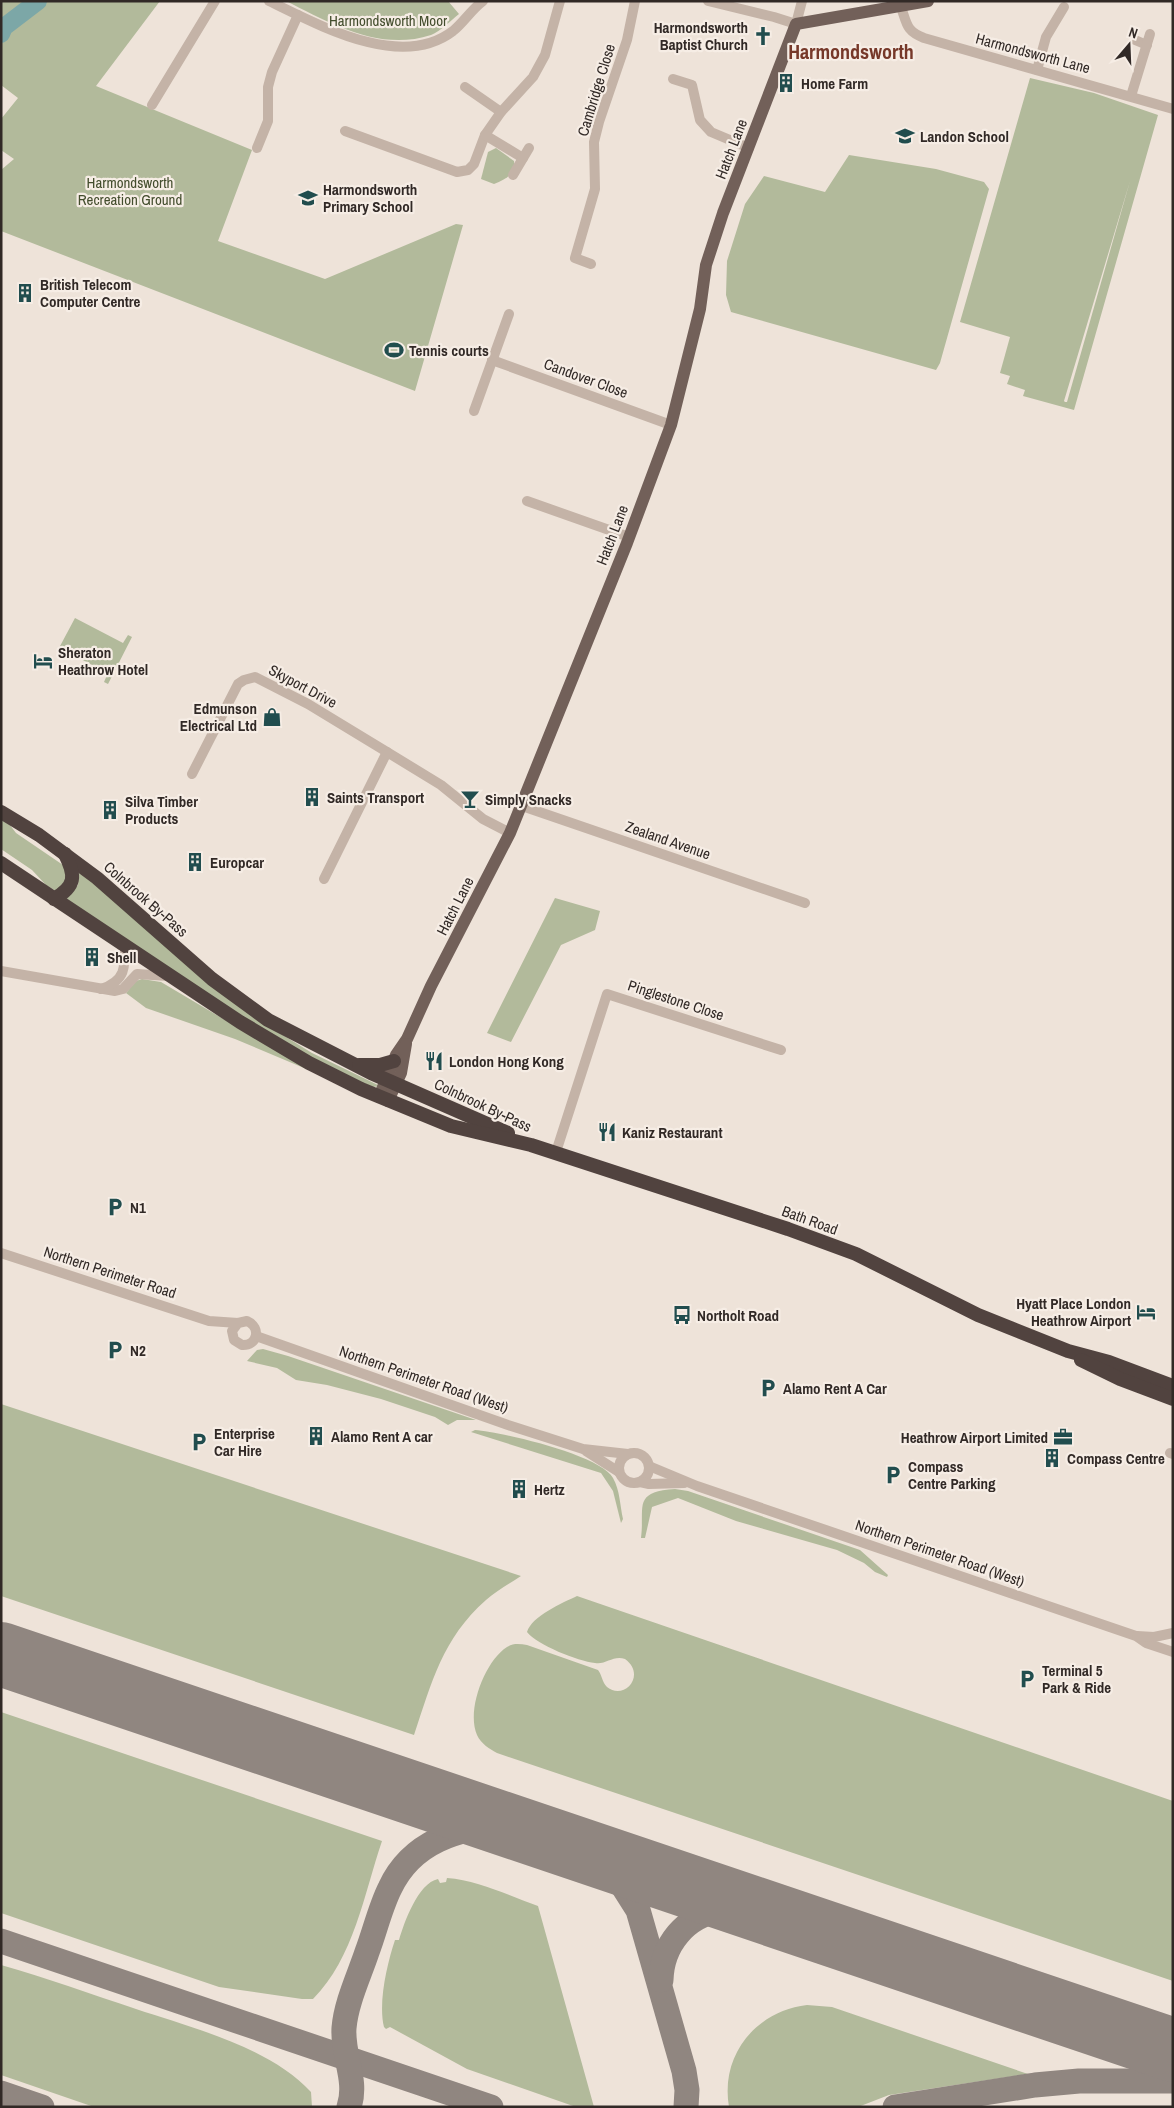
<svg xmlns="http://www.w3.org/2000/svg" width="1174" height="2108" viewBox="0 0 1174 2108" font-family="'Archivo Narrow',sans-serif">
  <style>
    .green { fill: #b2ba9b; fill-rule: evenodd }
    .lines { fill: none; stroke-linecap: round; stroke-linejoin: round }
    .river { stroke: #7ca7a7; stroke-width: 18 }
    .taxiway { stroke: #908680; stroke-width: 25 }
    .runway { stroke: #908680; stroke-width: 64 }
    .minor { stroke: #c4b3a7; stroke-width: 10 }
    .major { stroke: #726059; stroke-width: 12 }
    .highway { stroke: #51433f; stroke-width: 14 }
    .labels { text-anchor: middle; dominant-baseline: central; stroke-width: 4.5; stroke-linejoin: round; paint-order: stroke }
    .park-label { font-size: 15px; fill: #434d2d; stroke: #f6ede5 }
    .poi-label { font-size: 15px; font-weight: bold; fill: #312926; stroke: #f6ede5; text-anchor: start }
    .street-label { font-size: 15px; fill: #312926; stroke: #f6ede5 }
    .district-label { font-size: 20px; font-weight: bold; fill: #763829; stroke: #f6ede5 }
  </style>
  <rect width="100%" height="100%" fill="#eee3d9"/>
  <g class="green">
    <path d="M1,1H38L4,27L1,34Z"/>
    <path d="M47,1H160L96,86L252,150L218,241L325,279L456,224L463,225L415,391L1,231V170L14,159L1,150V119L18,98L1,85V45L8,31Z"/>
    <path d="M286,1H448L459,14C450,21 441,31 431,35C379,52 330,23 286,1Z"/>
    <path d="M1030,78L1094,93L1158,115L1074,410L1023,396L1025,390L1007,384L1010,376L1000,373L1010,337L960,322ZM1130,181L1067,402H1065L1064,401Z"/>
    <path d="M496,148L514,161C515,175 506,179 494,184L481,179L488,152Z"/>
    <path d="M849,155L936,169L984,182L989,189L940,363L936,370L731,312L726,295L727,261L745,204L764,176L825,192Z"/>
    <path d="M75,618L123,643L128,635L132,637L108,684L104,682L108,673L59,648Z"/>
    <path d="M1,819L7,821L16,833L63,865L68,878L56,891L46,885L32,870L1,849Z"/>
    <path d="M79,871L265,1024L312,1053L380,1086L373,1087L354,1079L281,1042L66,899L78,885Z"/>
    <path d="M555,898L600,911L595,930L561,945L511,1042L487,1033Z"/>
    <path d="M142,979L161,982L311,1071L235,1039L146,1008L126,993L136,981Z"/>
    <path d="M263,1349L288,1356L476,1420H457L448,1425L435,1417L381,1399L327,1385L296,1380L277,1368L247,1361L257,1350Z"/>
    <path d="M1,1404L521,1576C509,1584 496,1591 486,1600C442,1639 432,1682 414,1735L1,1596Z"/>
    <path d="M475,1430C502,1432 601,1455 613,1478C620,1490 620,1506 623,1519L621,1523L613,1491L601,1473L471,1432Z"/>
    <path d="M675,1489L688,1491L860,1550L888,1575L887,1577L875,1572L864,1563L837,1550L736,1521L678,1498L652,1507L645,1538H641C645,1506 632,1492 675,1489Z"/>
    <path d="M577,1596L1173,1801V1981L497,1753C490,1749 481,1744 477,1735C466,1710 485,1661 507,1647C513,1643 520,1644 527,1645L598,1670C602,1675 602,1682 607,1687C624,1701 647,1675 625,1659C613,1655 606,1665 595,1663C578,1661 537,1645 527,1632C532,1616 562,1603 577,1596Z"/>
    <path d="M1,1712L382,1841C364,1894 354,1958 313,1999H302L219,1987L1,1913Z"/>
    <path d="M447,1878C478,1880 509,1896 538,1906L594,2107H576L467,2069L390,2027L386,2029L384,2027C378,2003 387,1964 395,1940H399C404,1923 418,1883 438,1879L440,1883L446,1882Z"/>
    <path d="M1,1965C47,1978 91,1994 136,2009C193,2028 269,2047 311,2092L312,2107H94L1,2075Z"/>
    <path d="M807,2005L832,2007L1028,2074L889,2095L858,2107H729C720,2055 756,2011 807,2005Z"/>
  </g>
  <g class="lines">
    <path class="river" d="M1,34L4,27L38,1"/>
    <g class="taxiway">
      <path d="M579,1849L610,1870L619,1880L638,1910L684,2071L687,2090L686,2107"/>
      <path d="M1,1941L491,2107"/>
      <path d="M661,1980C662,1945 685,1916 721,1910C733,1908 745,1910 757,1909"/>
      <path d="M1,2093L42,2107"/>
      <path d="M349,2107C358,2080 342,2056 344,2028C346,2003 359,1976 367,1952C375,1931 380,1908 390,1888C412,1841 458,1828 506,1824"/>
      <path d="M895,2107L1035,2085L1079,2081H1173"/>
    </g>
    <path class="runway" d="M1,1654L1173,2050"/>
    <g class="minor">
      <path d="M269,1C319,25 401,71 453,31C464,22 471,10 483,1"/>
      <path d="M708,1L774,17L796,24L802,1"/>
      <path d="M901,7C907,24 906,31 924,38L1173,109"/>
      <path d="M1135,40L1147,45"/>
      <path d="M1037,70L1046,37L1064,7"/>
      <path d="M673,79L692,85L700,120L711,132L749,148"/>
      <path d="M465,87L501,112"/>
      <path d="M1131,96L1150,34"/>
      <path d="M152,105L215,1"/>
      <path d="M345,131L457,172L468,170L474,164L485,135L501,112L533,77L545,55L560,1"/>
      <path d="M485,135L523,158"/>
      <path d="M257,148L268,121V87L272,72L298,15"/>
      <path d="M513,175L529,148"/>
      <path d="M591,264L575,258L595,189L594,142L599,122L627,40L635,1"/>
      <path d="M492,360L671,425"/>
      <path d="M474,411L509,314"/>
      <path d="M527,501L629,537"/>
      <path d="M192,774L238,684L244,680L255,677L308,704L387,752L441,785L483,819L510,833"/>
      <path d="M522,806L805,903"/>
      <path d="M324,879L387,752"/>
      <path d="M1,971L115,991L123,989L137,974L168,976"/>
      <path d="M101,989C125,981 127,967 122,945"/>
      <path d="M556,1152L607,994L781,1050"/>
      <path d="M1,1253L209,1321L238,1323L247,1321C262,1328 257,1346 242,1345L234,1340L232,1331L238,1323"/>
      <path d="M256,1336L508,1425L583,1449L628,1454"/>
      <path d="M586,1451L619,1472"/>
      <path d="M1170,1453L1173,1454"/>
      <circle cx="634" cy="1468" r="15"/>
      <path d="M649,1466L697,1486L1136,1636L1146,1643L1173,1652"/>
      <path d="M640,1482L649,1484L684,1483"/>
      <path d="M1137,1636L1154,1637L1173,1633"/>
    </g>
    <g class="major">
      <path d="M379,1097L396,1055L407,1039L431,986L510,833L627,543L671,425L700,309L706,265L723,213L796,24L928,1"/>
      <path d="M388,1101L401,1073L406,1044"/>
    </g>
    <g class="highway">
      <path d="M1,812L39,835L97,878L212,979L268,1020L371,1073L508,1133"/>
      <path d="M1,863L240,1022L309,1063L361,1089L451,1126L531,1145L788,1229L856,1254L978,1315L1068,1351L1109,1362L1173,1386"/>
      <path d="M54,899C76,886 76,876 65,854"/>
      <path d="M359,1065H380L394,1061"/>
      <path d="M1081,1360L1120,1379L1173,1399"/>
    </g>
  </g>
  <defs>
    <g id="church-bare" transform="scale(1.5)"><path d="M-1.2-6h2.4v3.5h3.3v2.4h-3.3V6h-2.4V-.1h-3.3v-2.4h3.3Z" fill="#214d4e" stroke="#f6ede5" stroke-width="2.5" paint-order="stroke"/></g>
    <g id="building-bare" transform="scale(1.5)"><path d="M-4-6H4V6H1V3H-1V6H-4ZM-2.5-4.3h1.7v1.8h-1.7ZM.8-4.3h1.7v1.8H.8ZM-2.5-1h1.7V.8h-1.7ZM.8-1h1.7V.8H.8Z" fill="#214d4e" stroke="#f6ede5" stroke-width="2.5" paint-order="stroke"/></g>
    <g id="school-bare" transform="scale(1.5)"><path d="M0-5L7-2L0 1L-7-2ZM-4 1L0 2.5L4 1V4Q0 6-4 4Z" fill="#214d4e" stroke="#f6ede5" stroke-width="2.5" paint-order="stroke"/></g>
    <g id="stadium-bare" transform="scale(1.5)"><path d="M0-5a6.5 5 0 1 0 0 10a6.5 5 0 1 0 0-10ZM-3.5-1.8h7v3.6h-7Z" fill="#214d4e" stroke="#f6ede5" stroke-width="2.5" paint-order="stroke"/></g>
    <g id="hotel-bare" transform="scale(1.5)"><path d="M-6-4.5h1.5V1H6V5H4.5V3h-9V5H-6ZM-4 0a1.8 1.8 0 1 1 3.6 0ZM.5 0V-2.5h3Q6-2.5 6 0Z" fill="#214d4e" stroke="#f6ede5" stroke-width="2.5" paint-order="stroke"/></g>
    <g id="shop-bare" transform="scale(1.5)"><path d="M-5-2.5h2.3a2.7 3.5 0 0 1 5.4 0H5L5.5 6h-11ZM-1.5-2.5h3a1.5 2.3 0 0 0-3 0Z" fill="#214d4e" stroke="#f6ede5" stroke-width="2.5" paint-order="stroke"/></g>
    <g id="bar-bare" transform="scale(1.5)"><path d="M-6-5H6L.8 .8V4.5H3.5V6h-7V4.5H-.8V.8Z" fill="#214d4e" stroke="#f6ede5" stroke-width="2.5" paint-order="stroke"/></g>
    <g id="restaurant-bare" transform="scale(1.5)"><path d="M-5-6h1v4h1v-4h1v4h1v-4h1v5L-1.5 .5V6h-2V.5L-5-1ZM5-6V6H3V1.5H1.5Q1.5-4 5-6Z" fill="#214d4e" stroke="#f6ede5" stroke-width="2.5" paint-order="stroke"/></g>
    <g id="parking-bare" transform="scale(1.5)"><path d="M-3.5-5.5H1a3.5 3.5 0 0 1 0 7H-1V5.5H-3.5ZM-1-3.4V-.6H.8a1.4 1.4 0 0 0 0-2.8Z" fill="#214d4e" stroke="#f6ede5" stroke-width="2.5" paint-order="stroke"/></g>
    <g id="bus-bare" transform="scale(1.5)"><path d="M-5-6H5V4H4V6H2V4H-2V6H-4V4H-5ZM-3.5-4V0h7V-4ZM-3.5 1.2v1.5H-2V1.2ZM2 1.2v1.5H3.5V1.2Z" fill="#214d4e" stroke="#f6ede5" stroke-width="2.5" paint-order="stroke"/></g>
    <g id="office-bare" transform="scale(1.5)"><path d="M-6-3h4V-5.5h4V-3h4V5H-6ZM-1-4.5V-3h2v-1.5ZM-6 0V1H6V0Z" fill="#214d4e" stroke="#f6ede5" stroke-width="2.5" paint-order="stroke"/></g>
  </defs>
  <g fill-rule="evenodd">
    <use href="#church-bare" x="763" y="36"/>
    <use href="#building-bare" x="786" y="83"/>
    <use href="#school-bare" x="905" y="136"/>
    <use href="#school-bare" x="308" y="198"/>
    <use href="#building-bare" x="25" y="293"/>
    <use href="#stadium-bare" x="394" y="350"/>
    <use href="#hotel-bare" x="43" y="661"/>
    <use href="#shop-bare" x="272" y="717"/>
    <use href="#building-bare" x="312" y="797"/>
    <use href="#bar-bare" x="470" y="799"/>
    <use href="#building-bare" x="110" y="810"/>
    <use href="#building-bare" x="195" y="862"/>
    <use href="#building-bare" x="92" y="957"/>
    <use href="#restaurant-bare" x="434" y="1061"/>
    <use href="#restaurant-bare" x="607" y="1132"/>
    <use href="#parking-bare" x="115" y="1207"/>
    <use href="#hotel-bare" x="1146" y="1312"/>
    <use href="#bus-bare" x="682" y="1315"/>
    <use href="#parking-bare" x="115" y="1350"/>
    <use href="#parking-bare" x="768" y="1388"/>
    <use href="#building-bare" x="316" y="1436"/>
    <use href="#office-bare" x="1063" y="1437"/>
    <use href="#parking-bare" x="199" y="1442"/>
    <use href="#building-bare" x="1052" y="1458"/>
    <use href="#parking-bare" x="893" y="1475"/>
    <use href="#building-bare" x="519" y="1489"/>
    <use href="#parking-bare" x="1027" y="1679"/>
  </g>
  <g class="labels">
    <g class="park-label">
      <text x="388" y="20">Harmondsworth Moor</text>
      <text x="130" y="182">Harmondsworth<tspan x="130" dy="17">Recreation Ground</tspan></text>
    </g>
    <g class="poi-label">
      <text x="748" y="27" text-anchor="end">Harmondsworth<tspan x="748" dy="17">Baptist Church</tspan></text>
      <text x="801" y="83">Home Farm</text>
      <text x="920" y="136">Landon School</text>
      <text x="323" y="189">Harmondsworth<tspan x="323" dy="17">Primary School</tspan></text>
      <text x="40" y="284">British Telecom<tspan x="40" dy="17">Computer Centre</tspan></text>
      <text x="409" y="350">Tennis courts</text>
      <text x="58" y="652">Sheraton<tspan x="58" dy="17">Heathrow Hotel</tspan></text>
      <text x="257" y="708" text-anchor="end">Edmunson<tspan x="257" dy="17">Electrical Ltd</tspan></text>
      <text x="327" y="797">Saints Transport</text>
      <text x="485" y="799">Simply Snacks</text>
      <text x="125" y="801">Silva Timber<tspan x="125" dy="17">Products</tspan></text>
      <text x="210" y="862">Europcar</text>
      <text x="107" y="957">Shell</text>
      <text x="449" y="1061">London Hong Kong</text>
      <text x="622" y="1132">Kaniz Restaurant</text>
      <text x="130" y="1207">N1</text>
      <text x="1131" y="1303" text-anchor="end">Hyatt Place London<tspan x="1131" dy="17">Heathrow Airport</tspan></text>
      <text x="697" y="1315">Northolt Road</text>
      <text x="130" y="1350">N2</text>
      <text x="783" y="1388">Alamo Rent A Car</text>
      <text x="214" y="1433">Enterprise<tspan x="214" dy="17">Car Hire</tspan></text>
      <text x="331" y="1436">Alamo Rent A car</text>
      <text x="1048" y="1437" text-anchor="end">Heathrow Airport Limited</text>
      <text x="1067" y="1458">Compass Centre</text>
      <text x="908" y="1466">Compass<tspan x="908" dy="17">Centre Parking</tspan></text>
      <text x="534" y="1489">Hertz</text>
      <text x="1042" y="1670">Terminal 5<tspan x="1042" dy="17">Park &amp; Ride</tspan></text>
    </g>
    <g class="street-label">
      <text transform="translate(1033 53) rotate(15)">Harmondsworth Lane</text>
      <text transform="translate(596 90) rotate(-73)">Cambridge Close</text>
      <text transform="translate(731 149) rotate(-69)">Hatch Lane</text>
      <text transform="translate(586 378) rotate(20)">Candover Close</text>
      <text transform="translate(612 535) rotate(-69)">Hatch Lane</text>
      <text transform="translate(303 686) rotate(28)">Skyport Drive</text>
      <text transform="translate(668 840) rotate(19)">Zealand Avenue</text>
      <text transform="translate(146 899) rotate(41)">Colnbrook By-Pass</text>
      <text transform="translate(455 906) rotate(-63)">Hatch Lane</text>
      <text transform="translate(676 1000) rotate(18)">Pinglestone Close</text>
      <text transform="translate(483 1105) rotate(25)">Colnbrook By-Pass</text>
      <text transform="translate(810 1220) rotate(20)">Bath Road</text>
      <text transform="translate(110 1272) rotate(18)">Northern Perimeter Road</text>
      <text transform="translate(424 1379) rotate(19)">Northern Perimeter Road (West)</text>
      <text transform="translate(940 1553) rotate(19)">Northern Perimeter Road (West)</text>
    </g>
    <g class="district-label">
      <text x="851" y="51">Harmondsworth</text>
    </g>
  </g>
  <rect width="1174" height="2108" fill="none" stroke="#312926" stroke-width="5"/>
  <g transform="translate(1129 45) rotate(19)" stroke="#f6ede5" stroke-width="4" paint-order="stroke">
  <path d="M0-4L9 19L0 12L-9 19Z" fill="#312926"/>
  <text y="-8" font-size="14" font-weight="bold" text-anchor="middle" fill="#312926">N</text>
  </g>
</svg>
